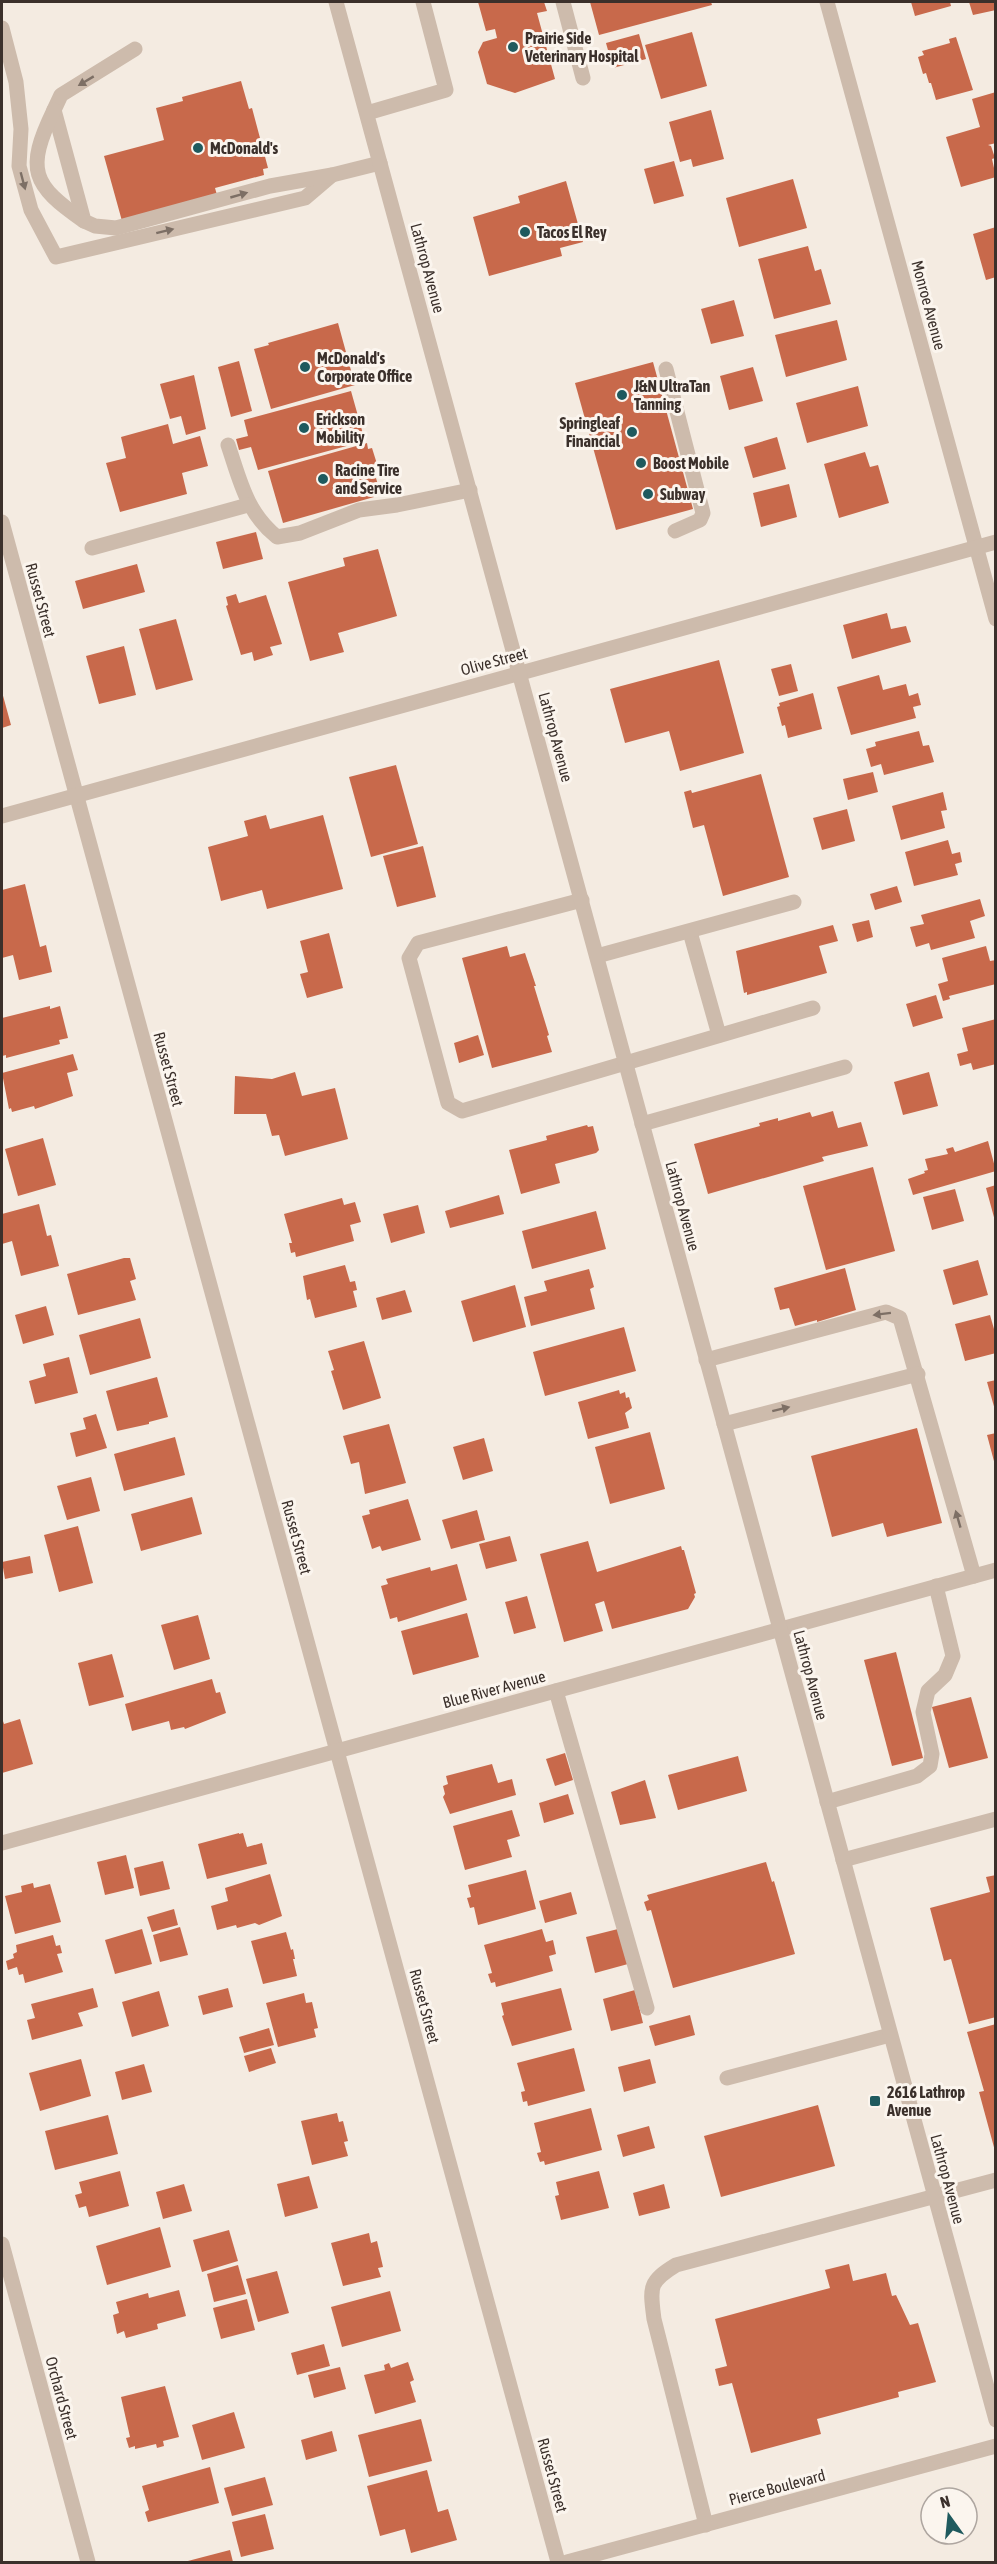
<svg xmlns="http://www.w3.org/2000/svg" width="997" height="2564" viewBox="0 0 997 2564" font-family="'Asap Condensed',sans-serif">
  <style>
    .building { fill: #c8694b }
    .lines { fill: none; stroke-linecap: round; stroke-linejoin: round }
    .service { stroke: #cdbbac; stroke-width: 15 }
    .minor { stroke: #cdbbac; stroke-width: 15 }
    .tertiary { stroke: #cdbbac; stroke-width: 15 }
    .oneway { fill: #7d6f65 }
    .poi-dot { fill: #1f5a5e; stroke: #fbf5ee; stroke-width: 2 }
    .labels { text-anchor: middle; dominant-baseline: central; stroke-width: 6; stroke-linejoin: round; paint-order: stroke }
    .poi-label { font-size: 16px; font-weight: bold; fill: #3b302b; stroke: #fbf5ee; text-anchor: start }
    .street-label { font-size: 16px; fill: #3b302b; stroke: #fbf5ee }
  </style>
  <rect width="100%" height="100%" fill="#f4ebe1"/>
  <g class="building">
    <path d="M478,2H544L547,11L537,13L555,79L515,93L487,84L478,52L483,42L497,38L495,29L486,31Z"/>
    <path d="M590,2H711L712,5L599,35Z"/>
    <path d="M911,2H950L951,6L915,16Z"/>
    <path d="M969,2H996V10L973,15Z"/>
    <path d="M692,32L707,86L661,99L645,45Z"/>
    <path d="M639,34L646,59L613,68L606,43Z"/>
    <path d="M956,37L973,90L936,100L931,83H929L926,73L923,74L918,57L924,55L922,51L950,43L949,39Z"/>
    <path d="M241,81L249,109L252,108L268,168L263,169L264,175L215,188L217,195L122,221L104,156L164,140L156,108L183,101L182,97Z"/>
    <path d="M996,92V143L988,145L991,146L995,158L992,159L996,177L961,187L946,137L980,127L972,99Z"/>
    <path d="M711,110L724,159L693,167L691,159L680,162L669,122Z"/>
    <path d="M674,161L684,196L654,204L644,169Z"/>
    <path d="M793,179L807,228L739,247L726,198Z"/>
    <path d="M566,181L583,242L560,248L562,256L489,276L473,217L520,203L518,196Z"/>
    <path d="M996,227V277L986,280L973,234Z"/>
    <path d="M808,246L815,271L821,269L831,304L774,319L758,259Z"/>
    <path d="M734,300L744,336L711,344L701,309Z"/>
    <path d="M837,320L847,360L786,377L775,335Z"/>
    <path d="M338,323L355,385L271,409L254,349L269,345L268,343Z"/>
    <path d="M239,361L252,411L231,417L218,367Z"/>
    <path d="M653,362L693,509L616,530L575,383Z"/>
    <path d="M753,367L763,401L729,410L720,376Z"/>
    <path d="M194,375L206,429L186,435L181,416L170,419L160,384Z"/>
    <path d="M858,386L868,426L807,443L796,403Z"/>
    <path d="M351,391L365,441L258,470L251,447L239,450L236,439L248,436L244,420Z"/>
    <path d="M168,424L173,444L200,436L208,466L182,473L187,494L120,512L106,463L126,458L121,437Z"/>
    <path d="M777,437L786,469L753,478L744,447Z"/>
    <path d="M367,443L368,449L372,448L377,464L372,465L379,488L383,490L381,495L283,523L268,471Z"/>
    <path d="M865,452L870,467L878,465L889,503L839,518L824,464Z"/>
    <path d="M789,484L797,517L761,527L753,493Z"/>
    <path d="M256,532L263,559L223,569L216,542Z"/>
    <path d="M378,549L397,616L338,633L344,652L310,661L288,582L345,566L343,558Z"/>
    <path d="M137,564L145,592L83,609L75,581Z"/>
    <path d="M236,594L239,603L266,595L282,644L270,647L273,655L254,661L252,652L241,655L226,606L228,605L226,597Z"/>
    <path d="M887,613L891,629L906,626L911,642L852,659L843,625Z"/>
    <path d="M176,619L193,680L156,690L139,629Z"/>
    <path d="M124,646L136,695L99,704L86,656Z"/>
    <path d="M719,660L744,753L680,771L669,731L625,743L610,689Z"/>
    <path d="M791,664L798,691L779,696L771,669Z"/>
    <path d="M879,675L883,690L906,684L909,696L918,693L921,705L913,707L916,718L851,735L837,687Z"/>
    <path d="M2,692L11,725L2,728Z"/>
    <path d="M813,693L822,729L788,738L785,725L782,726L777,707L780,706L779,703Z"/>
    <path d="M919,731L923,746L929,745L934,762L884,775L881,764L871,767L866,749L876,746L875,742Z"/>
    <path d="M396,765L418,844L371,857L349,777Z"/>
    <path d="M873,772L878,792L848,800L843,779Z"/>
    <path d="M761,774L789,877L723,896L704,825L693,828L684,792L691,790L692,793Z"/>
    <path d="M943,792L947,810L941,811L945,828L901,840L892,806Z"/>
    <path d="M847,809L855,841L822,850L813,818Z"/>
    <path d="M266,815L270,829L323,815L343,889L267,909L262,890L221,901L208,847L248,836L244,821Z"/>
    <path d="M948,840L952,854L960,852L962,862L955,864L958,875L914,886L905,852Z"/>
    <path d="M423,846L436,897L397,907L383,856Z"/>
    <path d="M25,884L40,947L46,945L52,972L19,980L13,955L2,958V890Z"/>
    <path d="M897,886L902,902L875,910L870,894Z"/>
    <path d="M980,899L985,916L970,921L975,938L931,950L929,943L916,947L910,927L924,924L921,915Z"/>
    <path d="M869,920L873,937L857,942L852,924Z"/>
    <path d="M833,925L838,941L819,946L827,973L747,995V992L744,993L736,951Z"/>
    <path d="M329,933L343,988L307,998L300,974L308,972L300,941Z"/>
    <path d="M507,946L510,957L525,953L536,986H534L549,1035L547,1036L552,1052L492,1068L462,958Z"/>
    <path d="M986,946L990,961L996,960V984L949,996L950,999L943,1001L938,984L948,981L942,958Z"/>
    <path d="M936,995L943,1018L913,1027L906,1004Z"/>
    <path d="M50,1006V1009L60,1006L68,1038L59,1040L60,1044L6,1058V1055L2,1056V1018Z"/>
    <path d="M996,1019V1064L973,1070L971,1063L960,1066L957,1054L968,1051L962,1028Z"/>
    <path d="M478,1035L484,1055L459,1063L454,1043Z"/>
    <path d="M73,1054L78,1070L67,1073L73,1096L35,1109L34,1106L12,1112L11,1108L9,1109L2,1073Z"/>
    <path d="M295,1072L302,1096L335,1088L348,1139L285,1156L279,1135L272,1136L266,1114H234L235,1076L272,1079Z"/>
    <path d="M929,1072L938,1106L903,1115L894,1082Z"/>
    <path d="M833,1111L838,1128L861,1122L868,1146L822,1157L824,1161L708,1194L694,1144L760,1126L759,1123L778,1118V1121L810,1112L812,1117Z"/>
    <path d="M587,1125L588,1127L593,1126L599,1150L596,1153L555,1164L560,1183L521,1194L509,1150L547,1140L546,1136Z"/>
    <path d="M43,1138L56,1185L18,1196L5,1149Z"/>
    <path d="M988,1141L996,1171L913,1195L908,1179L925,1173L924,1171L928,1170L925,1159L948,1154L946,1149L953,1147L955,1152Z"/>
    <path d="M873,1167L895,1251L826,1270L803,1186Z"/>
    <path d="M996,1185V1220L995,1221L986,1188Z"/>
    <path d="M955,1189L964,1221L932,1230L923,1197Z"/>
    <path d="M499,1195L504,1214L450,1228L445,1211Z"/>
    <path d="M342,1198L344,1205L355,1202L361,1222L350,1225L354,1241L296,1257L295,1252L291,1253L289,1243H292L284,1214Z"/>
    <path d="M39,1204L47,1236L51,1235L59,1266L21,1276L12,1241L2,1244V1214Z"/>
    <path d="M418,1205L425,1233L391,1243L383,1214Z"/>
    <path d="M596,1211L606,1249L532,1269L522,1231Z"/>
    <path d="M124,1258H130L136,1279L130,1281L136,1300L78,1315L67,1274Z"/>
    <path d="M978,1260L988,1295L953,1305L943,1270Z"/>
    <path d="M345,1265L350,1282L355,1281L357,1290L353,1291L357,1307L315,1318L310,1299L307,1300L303,1276Z"/>
    <path d="M845,1268L856,1310L817,1322V1320L795,1326L789,1308L780,1310L774,1288Z"/>
    <path d="M589,1269L594,1287L590,1289L595,1309L531,1326L524,1297L547,1291L544,1281Z"/>
    <path d="M515,1285L526,1327L473,1342L461,1301Z"/>
    <path d="M405,1290L412,1312L382,1320L376,1298Z"/>
    <path d="M46,1306L54,1335L23,1344L15,1315Z"/>
    <path d="M990,1315L996,1336V1353L965,1361L955,1324Z"/>
    <path d="M140,1318L151,1358L90,1375L79,1335Z"/>
    <path d="M624,1327L636,1371L545,1396L533,1352Z"/>
    <path d="M364,1341L381,1398L343,1410L331,1371L334,1370L328,1351Z"/>
    <path d="M69,1357L78,1393L35,1404L29,1381L46,1376L43,1364Z"/>
    <path d="M157,1377L168,1417L149,1422V1424L117,1431L106,1391Z"/>
    <path d="M996,1380V1410H995L987,1382Z"/>
    <path d="M619,1390L620,1394L625,1392L626,1398L629,1397L632,1408L625,1413L629,1428L588,1439L578,1402Z"/>
    <path d="M96,1414L107,1448L76,1457L70,1433L86,1429L83,1418Z"/>
    <path d="M389,1424L406,1483L365,1494L359,1462L351,1464L343,1436Z"/>
    <path d="M917,1428L942,1523L887,1537L883,1523L832,1537L811,1456Z"/>
    <path d="M650,1432L665,1489L610,1504L595,1447Z"/>
    <path d="M996,1433V1465H995L987,1435Z"/>
    <path d="M175,1437L185,1475L124,1491L114,1454Z"/>
    <path d="M484,1438L493,1471L463,1480L453,1447Z"/>
    <path d="M91,1477L100,1511L67,1520L57,1486Z"/>
    <path d="M192,1497L202,1534L141,1551L131,1514Z"/>
    <path d="M408,1499L421,1540L382,1551L380,1546L372,1549L362,1516L370,1514L369,1510Z"/>
    <path d="M477,1510L485,1540L451,1549L442,1520Z"/>
    <path d="M78,1526L93,1583L59,1592L44,1535Z"/>
    <path d="M510,1536L517,1561L486,1569L479,1544Z"/>
    <path d="M588,1541L597,1572L681,1546L682,1550H684L696,1593L694,1594L695,1597L688,1609L612,1629L604,1601L595,1604L603,1631L564,1642L540,1554Z"/>
    <path d="M30,1556L33,1573L5,1579L2,1562Z"/>
    <path d="M457,1564L467,1600L398,1622L397,1617L390,1619L381,1586L388,1584L386,1579L430,1567L431,1571Z"/>
    <path d="M527,1596L536,1628L514,1634L505,1602Z"/>
    <path d="M467,1613L479,1657L413,1675L401,1631Z"/>
    <path d="M198,1615L210,1659L174,1670L161,1625Z"/>
    <path d="M896,1652L923,1758L892,1766L864,1660Z"/>
    <path d="M112,1654L124,1697L89,1706L78,1663Z"/>
    <path d="M212,1679L216,1693L220,1692L226,1713L185,1729L184,1727L171,1730L169,1721L132,1731L125,1704Z"/>
    <path d="M971,1697L988,1758L949,1768L932,1707Z"/>
    <path d="M2,1718L4,1724L20,1719L33,1764L2,1773Z"/>
    <path d="M565,1753L573,1780L555,1786L546,1759Z"/>
    <path d="M738,1756L747,1791L678,1810L668,1775Z"/>
    <path d="M492,1764L498,1783L512,1779L516,1795L450,1814L443,1797L445,1794L443,1786L448,1784L446,1776Z"/>
    <path d="M645,1780L656,1818L620,1825L611,1792Z"/>
    <path d="M568,1794L574,1814L544,1823L539,1803Z"/>
    <path d="M512,1810L520,1836L507,1840L512,1857L465,1870L453,1826Z"/>
    <path d="M239,1833V1834L243,1833L247,1847L262,1843L267,1864L207,1879L198,1844Z"/>
    <path d="M126,1855L134,1888L105,1895L97,1862Z"/>
    <path d="M163,1861L170,1889L140,1896L134,1868Z"/>
    <path d="M766,1862L772,1882L774,1881L795,1954L673,1988L651,1910L647,1911L644,1902L649,1900L647,1895Z"/>
    <path d="M526,1870L536,1909L478,1925L474,1907L470,1908L467,1898L471,1897L468,1885Z"/>
    <path d="M270,1874L282,1916L259,1925L255,1923L237,1928L236,1925L217,1930L211,1906L228,1901L225,1888Z"/>
    <path d="M996,1875V2017L969,2024L951,1959L944,1961L930,1908L990,1892L986,1877Z"/>
    <path d="M33,1883L34,1888L50,1884L61,1922L15,1934L5,1896L22,1892L21,1886Z"/>
    <path d="M571,1892L577,1914L545,1923L539,1901Z"/>
    <path d="M174,1909L178,1925L152,1932L147,1917Z"/>
    <path d="M180,1927L188,1955L160,1962L153,1935Z"/>
    <path d="M142,1929L152,1964L115,1974L105,1940Z"/>
    <path d="M542,1929L546,1942L553,1940L556,1954L549,1956L553,1971L496,1987L495,1982L491,1983L488,1974L492,1973L484,1945Z"/>
    <path d="M618,1929L628,1964L595,1973L586,1937Z"/>
    <path d="M286,1932L291,1950L293,1949L295,1959H293L297,1976L263,1984L251,1941Z"/>
    <path d="M53,1935L56,1946L60,1945L62,1953L57,1954L63,1972L25,1983L23,1974L19,1975L17,1967L8,1970L6,1961L14,1958L13,1954L17,1952L16,1945Z"/>
    <path d="M93,1988L98,2007L78,2013L83,2026L32,2040L27,2020L35,2018L31,2004Z"/>
    <path d="M228,1988L233,2007L203,2015L198,1996Z"/>
    <path d="M561,1988L572,2030L512,2046L502,2016L504,2015L501,2003Z"/>
    <path d="M635,1990L643,2023L611,2031L603,1999Z"/>
    <path d="M159,1991L169,2026L132,2037L122,2002Z"/>
    <path d="M304,1993L306,2003L312,2002L318,2028L314,2029L316,2037L278,2047L266,2003Z"/>
    <path d="M690,2015L695,2035L655,2046L649,2026Z"/>
    <path d="M996,2024V2151H995L979,2092L984,2091L967,2032Z"/>
    <path d="M269,2028L274,2045L244,2053L239,2037Z"/>
    <path d="M271,2048L276,2063L249,2072L244,2056Z"/>
    <path d="M574,2048L585,2091L528,2106L527,2101L523,2102L521,2092L525,2091L517,2063Z"/>
    <path d="M81,2059L91,2096L40,2111L29,2073Z"/>
    <path d="M650,2059L656,2083L624,2092L618,2067Z"/>
    <path d="M144,2064L152,2092L122,2100L115,2072Z"/>
    <path d="M818,2105L835,2166L721,2197L704,2136Z"/>
    <path d="M591,2108L602,2150L545,2165L544,2161L540,2162L537,2153L541,2152L534,2123Z"/>
    <path d="M337,2113L339,2122L343,2121L348,2141L344,2142L348,2156L312,2165L301,2121Z"/>
    <path d="M108,2115L118,2154L55,2170L45,2131Z"/>
    <path d="M649,2126L655,2148L623,2157L617,2135Z"/>
    <path d="M120,2171L129,2206L89,2217L86,2206L79,2208L75,2195L82,2193L79,2182Z"/>
    <path d="M599,2171L609,2208L561,2220L555,2196L559,2195L556,2182Z"/>
    <path d="M309,2176L318,2208L285,2217L277,2184Z"/>
    <path d="M184,2184L192,2211L163,2219L156,2192Z"/>
    <path d="M664,2184L670,2208L639,2216L633,2193Z"/>
    <path d="M160,2227L171,2267L107,2285L96,2246Z"/>
    <path d="M229,2230L238,2261L202,2272L193,2240Z"/>
    <path d="M369,2233L371,2243L377,2241L383,2267L378,2268L381,2277L343,2286L331,2243Z"/>
    <path d="M849,2264L853,2281L886,2273L892,2296L896,2295L910,2325L918,2323L936,2382L898,2392L899,2397L817,2419L821,2434L751,2453L732,2383L719,2386L715,2369L727,2366L715,2319L830,2288L825,2270Z"/>
    <path d="M238,2265L246,2294L214,2302L207,2274Z"/>
    <path d="M277,2271L289,2313L258,2322L246,2279Z"/>
    <path d="M179,2290L186,2316L157,2324L158,2329L126,2338L124,2331L117,2334L113,2315L119,2313L116,2302L148,2293L149,2298Z"/>
    <path d="M390,2291L401,2331L342,2347L331,2307Z"/>
    <path d="M247,2299L255,2330L221,2339L213,2308Z"/>
    <path d="M324,2344L330,2366L297,2375L291,2353Z"/>
    <path d="M408,2362L414,2380L410,2382L416,2402L375,2414L364,2375L385,2370L384,2365L389,2363L391,2368Z"/>
    <path d="M340,2367L346,2389L314,2398L308,2375Z"/>
    <path d="M165,2386L179,2437L163,2441L164,2446L157,2448L156,2444L135,2449V2446L129,2448L126,2438L130,2437L121,2397Z"/>
    <path d="M234,2412L245,2448L202,2460L192,2425Z"/>
    <path d="M421,2419L432,2461L369,2477L358,2435Z"/>
    <path d="M332,2431L337,2451L306,2460L301,2440Z"/>
    <path d="M210,2467L219,2503L148,2522L145,2512L149,2510L142,2486Z"/>
    <path d="M427,2470L438,2512L448,2509L457,2540L411,2553L405,2529L380,2536L367,2486Z"/>
    <path d="M265,2477L273,2505L232,2516L224,2488Z"/>
    <path d="M265,2514L274,2549L241,2557L232,2522Z"/>
    <path d="M230,2550L233,2562H184Z"/>
  </g>
  <g class="lines">
    <g class="service">
      <path d="M563,2L583,78"/>
      <path d="M2,28L16,82L21,129L19,166L31,210L56,257L305,198L332,175"/>
      <path d="M135,49L61,95L54,110L84,221L95,226L116,228L270,186L332,175L380,163"/>
      <path d="M54,110C25,170 32,185 84,221"/>
      <path d="M367,113L446,90L423,2"/>
      <path d="M666,369L703,513L700,520L675,531"/>
      <path d="M228,445C240,480 246,512 277,537L300,533L359,510L397,505L470,490"/>
      <path d="M92,548L248,505"/>
      <path d="M582,900L418,943L409,958L448,1103L462,1111L813,1008"/>
      <path d="M690,932L719,1035"/>
      <path d="M597,956L794,902"/>
      <path d="M642,1124L845,1067"/>
      <path d="M706,1360L886,1312L900,1318L974,1576"/>
      <path d="M724,1424L918,1374"/>
      <path d="M556,1691L647,2008"/>
      <path d="M827,1802L917,1776L930,1766L932,1754L923,1712L928,1691L945,1675L953,1656L936,1586"/>
      <path d="M843,1860L996,1819"/>
      <path d="M727,2078L890,2035"/>
      <path d="M706,2525L654,2319C650,2288 648,2282 676,2265L996,2180"/>
    </g>
    <g class="minor">
      <path d="M827,2L996,619"/>
      <path d="M2,522L558,2562"/>
      <path d="M2,816L996,542"/>
      <path d="M2,1843L996,1570"/>
      <path d="M2,2244L88,2562"/>
      <path d="M567,2562L996,2446"/>
    </g>
    <path class="tertiary" d="M336,2L996,2420"/>
  </g>
  <defs><path id="oneway-solid" d="M-6-.8H1V-3.2L6.5 0L1 3.2V.8H-6Z" transform="scale(1.5)"/></defs>
  <g class="oneway">
    <use href="#oneway-solid" transform="translate(86 81) rotate(149)"/>
    <use href="#oneway-solid" transform="translate(23 181) rotate(75)"/>
    <use href="#oneway-solid" transform="translate(239 195) rotate(-16)"/>
    <use href="#oneway-solid" transform="translate(165 231) rotate(-14)"/>
    <use href="#oneway-solid" transform="translate(882 1314) rotate(173)"/>
    <use href="#oneway-solid" transform="translate(781 1409) rotate(-14)"/>
    <use href="#oneway-solid" transform="translate(958 1519) rotate(-106)"/>
  </g>
  <g class="poi-dot">
    <circle cx="513" cy="47" r="6"/>
    <circle cx="198" cy="148" r="6"/>
    <circle cx="525" cy="232" r="6"/>
    <circle cx="305" cy="367" r="6"/>
    <circle cx="622" cy="395" r="6"/>
    <circle cx="304" cy="428" r="6"/>
    <circle cx="632" cy="432" r="6"/>
    <circle cx="641" cy="463" r="6"/>
    <circle cx="323" cy="479" r="6"/>
    <circle cx="648" cy="494" r="6"/>
    <rect x="869" y="2095" width="12" height="12" rx="3"/>
  </g>
  <g class="labels">
    <g class="poi-label">
      <text x="525" y="38">Prairie Side<tspan x="525" dy="18">Veterinary Hospital</tspan></text>
      <text x="210" y="148">McDonald's</text>
      <text x="537" y="232">Tacos El Rey</text>
      <text x="317" y="358">McDonald's<tspan x="317" dy="18">Corporate Office</tspan></text>
      <text x="634" y="386">J&amp;N UltraTan<tspan x="634" dy="18">Tanning</tspan></text>
      <text x="316" y="419">Erickson<tspan x="316" dy="18">Mobility</tspan></text>
      <text x="620" y="423" text-anchor="end">Springleaf<tspan x="620" dy="18">Financial</tspan></text>
      <text x="653" y="463">Boost Mobile</text>
      <text x="335" y="470">Racine Tire<tspan x="335" dy="18">and Service</tspan></text>
      <text x="660" y="494">Subway</text>
      <text x="887" y="2092">2616 Lathrop<tspan x="887" dy="18">Avenue</tspan></text>
    </g>
    <g class="street-label">
      <text transform="translate(428 268) rotate(75)">Lathrop Avenue</text>
      <text transform="translate(929 305) rotate(75)">Monroe Avenue</text>
      <text transform="translate(41 600) rotate(75)">Russet Street</text>
      <text transform="translate(494 661) rotate(-15)">Olive Street</text>
      <text transform="translate(556 737) rotate(75)">Lathrop Avenue</text>
      <text transform="translate(169 1069) rotate(75)">Russet Street</text>
      <text transform="translate(683 1206) rotate(75)">Lathrop Avenue</text>
      <text transform="translate(297 1537) rotate(75)">Russet Street</text>
      <text transform="translate(811 1675) rotate(75)">Lathrop Avenue</text>
      <text transform="translate(494 1689) rotate(-15)">Blue River Avenue</text>
      <text transform="translate(425 2006) rotate(75)">Russet Street</text>
      <text transform="translate(948 2179) rotate(75)">Lathrop Avenue</text>
      <text transform="translate(62 2398) rotate(75)">Orchard Street</text>
      <text transform="translate(553 2475) rotate(75)">Russet Street</text>
      <text transform="translate(777 2487) rotate(-15)">Pierce Boulevard</text>
    </g>
  </g>
  <rect width="997" height="2564" fill="none" stroke="#3b302b" stroke-width="6"/>
  <g transform="translate(949 2516) rotate(345)"><circle r="28" fill="#fbf5ee" stroke="#aea6a0" stroke-width="1.5"/>
  <path d="M0-4.5L10 22L0 15L-10 22Z" fill="#1f5a5e"/>
  <text y="-9" font-size="16" font-weight="bold" text-anchor="middle" fill="#3b302b">N</text>
  </g>
</svg>
